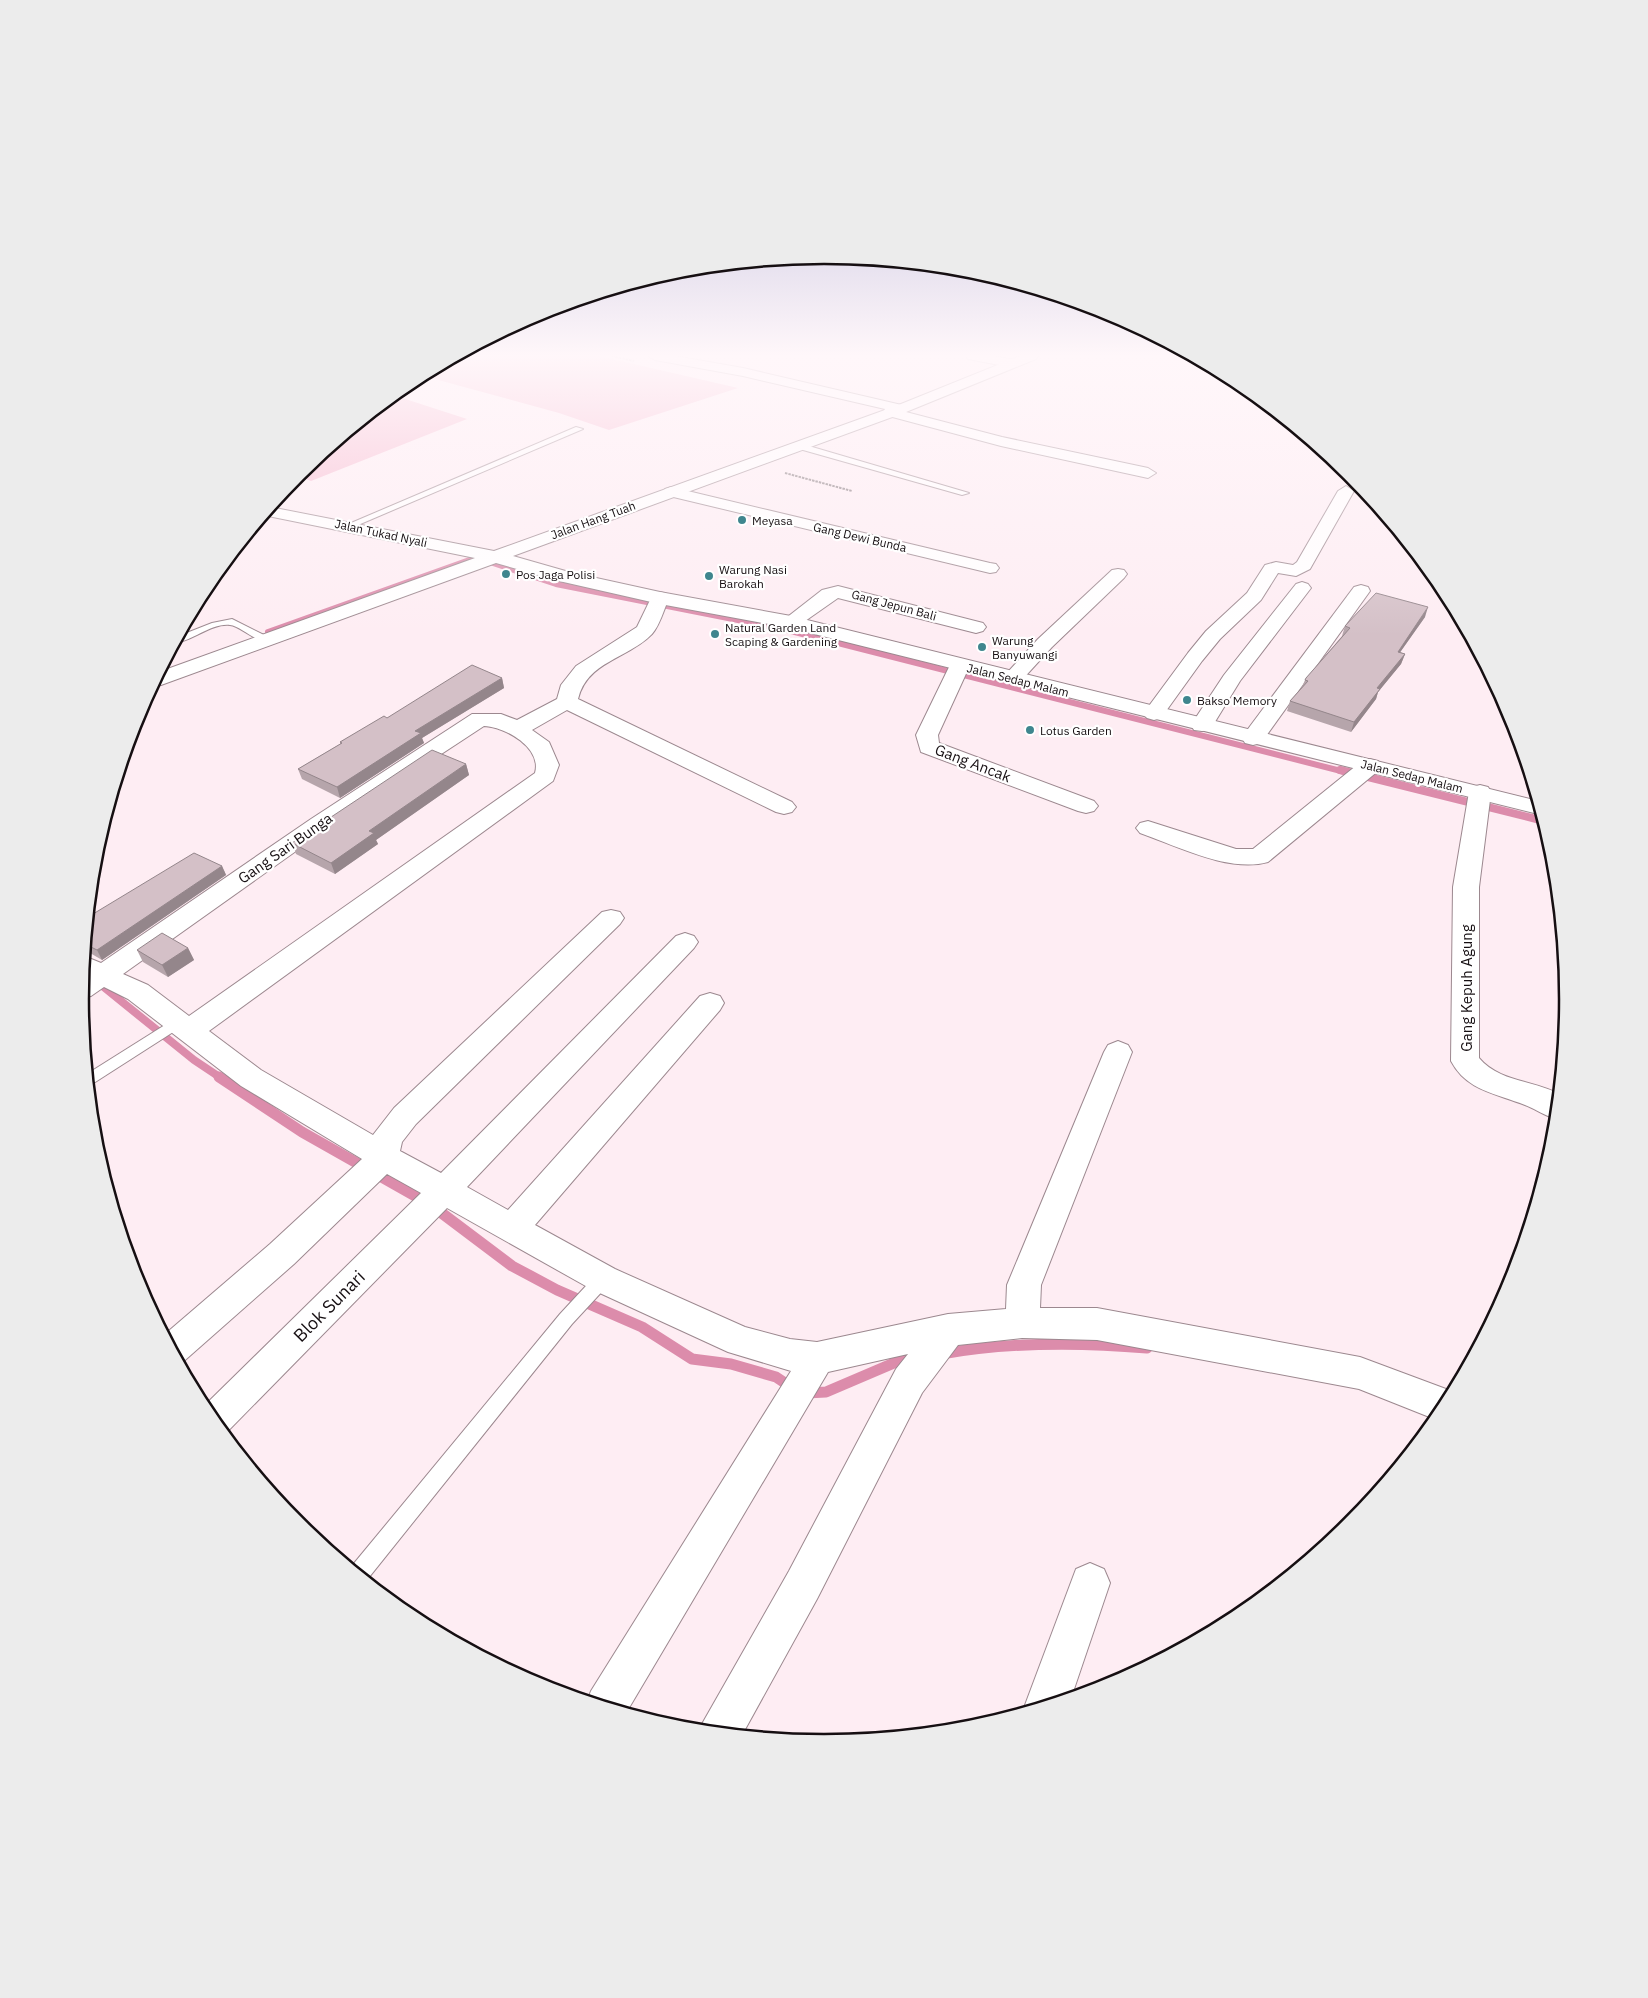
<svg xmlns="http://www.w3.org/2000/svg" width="1648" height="1998" viewBox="0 0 1648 1998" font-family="'IBM Plex Sans',sans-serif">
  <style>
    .green { fill: #f6b6cd }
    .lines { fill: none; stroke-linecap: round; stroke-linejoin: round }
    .stream-far2 { stroke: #dc8cab; stroke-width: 6 }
    .stream-far1 { stroke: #dc8cab; stroke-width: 8 }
    .stream { stroke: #dc8cab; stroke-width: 11 }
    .lane-casing { stroke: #9c888f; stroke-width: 2 }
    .street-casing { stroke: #9c888f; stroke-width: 2 }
    .secondary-casing { stroke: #9c888f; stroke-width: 2 }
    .path { stroke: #807478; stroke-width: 2; stroke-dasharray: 2.5 1; stroke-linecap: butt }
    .lane { fill: #fff; fill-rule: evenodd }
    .street { fill: #fff; fill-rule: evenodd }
    .secondary { fill: #fff; fill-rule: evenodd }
    .wall { fill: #b6a5ab }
    .shaded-wall { fill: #94868b }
    .building { fill: #d4c0c7; stroke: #94868b }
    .poi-dot { fill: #3f868e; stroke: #fff; stroke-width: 2 }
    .labels { text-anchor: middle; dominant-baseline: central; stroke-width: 4.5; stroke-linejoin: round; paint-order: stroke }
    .far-street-label { font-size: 12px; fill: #160f12; stroke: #fff }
    .far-poi-label { font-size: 12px; fill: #160f12; stroke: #fff; text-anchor: start }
    .street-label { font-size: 15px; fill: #160f12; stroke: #fff }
    .near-street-label { font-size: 18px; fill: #160f12; stroke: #fff }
    .rim { fill: none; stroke: #160f12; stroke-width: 2.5 }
  </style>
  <rect width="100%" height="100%" fill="#feedf3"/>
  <g class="green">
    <path d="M457,356H599L738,388L609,430L559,413L420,375Z"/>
    <path d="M393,395L467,419L311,481L296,475Z"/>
  </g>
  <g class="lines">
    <g class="stream-far2">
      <path d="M490,562L556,584L783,629L1345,772"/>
      <path d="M268,632L475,558"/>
    </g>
    <g class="stream-far1">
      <path d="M1340,770L1544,821"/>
      <path d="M95,980L194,1060L221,1078"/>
    </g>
    <g class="stream">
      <path d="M219,1077L302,1132L431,1205L512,1266L557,1290L642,1327L692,1359L731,1364L776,1377L794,1389"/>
      <path d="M941,1354C1009,1342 1078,1342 1147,1348"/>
      <path d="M806,1393L826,1392L901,1360L914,1358"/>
    </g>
    <g class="lane-casing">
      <g id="lane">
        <path d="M576,427L583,429L351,528L344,526Z"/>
        <path d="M796,444H802L969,493L962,495L796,448Z"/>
        <path d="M232,619L272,639C261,648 242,626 230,625C211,623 193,641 175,643L179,636L212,623Z"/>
        <path d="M176,1018L181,1019L183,1023L181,1027L89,1086L87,1074Z"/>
        <path d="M603,1272L609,1274L611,1279L609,1284L572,1324L366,1581L351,1567L560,1314L597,1274Z"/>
      </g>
    </g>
    <g class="street-casing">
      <g id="street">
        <path d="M648,356H675L743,368L906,406L908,409L906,412L1002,437L1148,468L1156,473L1148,478L1001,446L885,415L883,412L885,409L743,376L655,360Z"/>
        <path d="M966,356H992L1015,360L1017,363L1010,367L968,359Z"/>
        <path d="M1346,486L1354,491L1310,569L1296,576L1278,573L1261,600L1220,639L1202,661L1161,718L1154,720L1147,718L1143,714L1188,653L1206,631L1247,593L1265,565L1276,562L1293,565L1297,562L1338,491Z"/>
        <path d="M671,487L990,563L996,564L999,568L996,572L990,573L665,495L663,492L665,489Z"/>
        <path d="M1118,569L1124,570L1127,574L1124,578L1052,647L1020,682L1013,684L1006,682L1003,678L1006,674L1038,639L1112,570Z"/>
        <path d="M1302,582L1308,584L1311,588L1240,681L1210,730L1202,731L1194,730L1191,725L1224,675L1296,584Z"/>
        <path d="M1361,585L1368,587L1370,591L1261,743L1253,745L1245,743L1242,738L1245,733L1354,587Z"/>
        <path d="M838,586L983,623L986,627L983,631L976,633L838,598L798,626H784L781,622L822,590Z"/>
        <path d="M660,592L667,594L669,598C664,609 660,625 652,634C628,659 587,661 578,699L792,802L796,807L792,812L784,814L776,812L567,710L532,730L549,742L559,765L553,781L209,1031L261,1070L373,1135L394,1108L602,912L611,910L620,912L624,918L620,924L416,1124L402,1142L400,1151L441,1173L676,936L685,933L694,936L698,942L694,948L467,1187L508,1210L700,996L710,993L720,996L724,1003L720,1010L535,1225L615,1269L745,1327L790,1339L817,1342L948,1314L1006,1309L1007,1285L1104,1052L1108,1045L1118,1041L1128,1045L1132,1052L1041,1285L1040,1308H1097L1360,1357L1454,1392L1437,1420L1359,1389L1097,1340L1022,1338L958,1345L922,1393L817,1599L742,1735L698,1731L789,1571L896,1369L908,1354L828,1372L626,1713L587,1701L591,1691L791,1371L728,1352L591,1289L447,1208L224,1435L203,1407L421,1193L387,1174L294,1264L184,1361L179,1363L164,1335L270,1244L362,1159L241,1086L128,999L104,987L91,996L80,998L84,956L101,963L311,819L472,714H501L517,720L557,699L561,685L576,666L637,627L651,598L653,594ZM484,726C506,727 542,748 535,773L189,1016L148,985L123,974L327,829Z"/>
        <path d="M960,659L967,661L970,665L938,735L939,743L1094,801L1098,806L1094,811L1086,813L1078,811L921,752L916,735L950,665L953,661Z"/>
        <path d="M1370,759L1378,761L1381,766L1378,771L1268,862C1229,873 1177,846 1140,833L1136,828L1140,823L1148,821L1236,849H1253L1362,761Z"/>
        <path d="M1480,785L1488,787L1491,792L1479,887V1058C1499,1082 1533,1080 1559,1094L1556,1119C1545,1116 1536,1109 1525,1105C1495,1093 1467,1091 1451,1061L1453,887L1469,792L1472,787Z"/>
        <path d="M1090,1563L1104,1569L1110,1583L1071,1698L1028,1711L1025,1705L1076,1569Z"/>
      </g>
    </g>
    <g class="secondary-casing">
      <path id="secondary" d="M1020,356H1038L1036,359L906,412L513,556L569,572L660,592L791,616L1538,801L1542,815L790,628L660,604L559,581L496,563L161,685L151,687L159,672L475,558L263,515L270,507L494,551L896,406Z"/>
    </g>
    <g class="path">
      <path d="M612,356L634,361"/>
      <path d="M785,473L852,491"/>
    </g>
    <use href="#lane" class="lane"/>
    <use href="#street" class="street"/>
    <use href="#secondary" class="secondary"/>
  </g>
  <g class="wall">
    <path d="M1425,617L1400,652L1405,654L1401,664L1378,692L1376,699L1351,732L1287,711L1290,701L1302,687L1305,680L1342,636L1345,626Z"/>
    <path d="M502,678L504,688L422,738L424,743L340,798L302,779L298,769L340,744V742L387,718Z"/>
    <path d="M466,764L469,775L376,840L378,844L335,874L296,854L292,843Z"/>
    <path d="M222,866L226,875L102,960L85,950L88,917Z"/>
    <path d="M188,948L194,960L168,977L143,962L137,950Z"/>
  </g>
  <g class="shaded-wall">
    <path d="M1428,607L1425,617L1394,661L1398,652Z"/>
    <path d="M1405,654L1401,664L1378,692L1376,699L1351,732L1354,722L1377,688Z"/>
    <path d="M502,678L504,688L422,738L424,743L340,798L337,787L415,731Z"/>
    <path d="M466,764L469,775L376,840L378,844L335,874L331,863L369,831Z"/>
    <path d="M222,866L226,875L102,960L97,950Z"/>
    <path d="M188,948L194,960L168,977L162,965Z"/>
  </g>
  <g class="building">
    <path d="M1376,593L1428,607L1398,652L1405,654L1377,688L1380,689L1354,722L1290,701L1308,681L1305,680L1306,678L1350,628L1345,626Z"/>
    <path d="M472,665L502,678L415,731L421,733L337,787L298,769L342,743L340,742L384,716L387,718Z"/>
    <path d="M432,750L466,764L369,831L374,833L331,863L292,843Z"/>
    <path d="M194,853L222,866L97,950L85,944L88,917Z"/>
    <path d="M162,933L188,948L162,965L137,950Z"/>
  </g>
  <linearGradient id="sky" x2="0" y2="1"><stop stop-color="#a3a4d0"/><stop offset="0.56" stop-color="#fff7fa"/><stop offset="1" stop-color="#fff7fa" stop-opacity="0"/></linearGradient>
  <rect width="1648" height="635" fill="url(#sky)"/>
  <g class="poi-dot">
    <circle cx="742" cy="520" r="5"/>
    <circle cx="506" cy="574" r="5"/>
    <circle cx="709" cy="576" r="5"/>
    <circle cx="715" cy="634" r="5"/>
    <circle cx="982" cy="647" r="5"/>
    <circle cx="1187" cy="700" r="5"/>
    <circle cx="1030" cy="730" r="5"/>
  </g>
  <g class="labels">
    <g class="far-street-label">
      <text transform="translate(593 520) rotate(-20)">Jalan Hang Tuah</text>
      <text transform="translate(381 533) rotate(12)">Jalan Tukad Nyali</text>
      <text transform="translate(860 537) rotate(13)">Gang Dewi Bunda</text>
      <text transform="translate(894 605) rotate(15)">Gang Jepun Bali</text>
      <text transform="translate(1018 680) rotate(14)">Jalan Sedap Malam</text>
      <text transform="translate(1412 776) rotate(14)">Jalan Sedap Malam</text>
    </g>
    <g class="far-poi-label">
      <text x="752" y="520">Meyasa</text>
      <text x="719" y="569">Warung Nasi<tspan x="719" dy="14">Barokah</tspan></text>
      <text x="516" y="574">Pos Jaga Polisi</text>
      <text x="725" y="627">Natural Garden Land<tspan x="725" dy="14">Scaping &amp; Gardening</tspan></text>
      <text x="992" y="640">Warung<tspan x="992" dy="14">Banyuwangi</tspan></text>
      <text x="1197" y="700">Bakso Memory</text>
      <text x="1040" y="730">Lotus Garden</text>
    </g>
    <g class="street-label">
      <text transform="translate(973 763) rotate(21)">Gang Ancak</text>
      <text transform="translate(285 848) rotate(-35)">Gang Sari Bunga</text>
      <text transform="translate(1466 988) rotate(-90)">Gang Kepuh Agung</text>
    </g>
    <g class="near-street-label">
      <text transform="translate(329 1306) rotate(-45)">Blok Sunari</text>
    </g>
  </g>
  <path d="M0 0H1648V1998H0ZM89 999a735 735 0 1 1 1470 0a735 735 0 1 1-1470 0Z" fill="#ececec" fill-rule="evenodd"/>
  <path class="rim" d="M89 999a735 735 0 1 1 1470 0a735 735 0 1 1-1470 0Z"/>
</svg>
